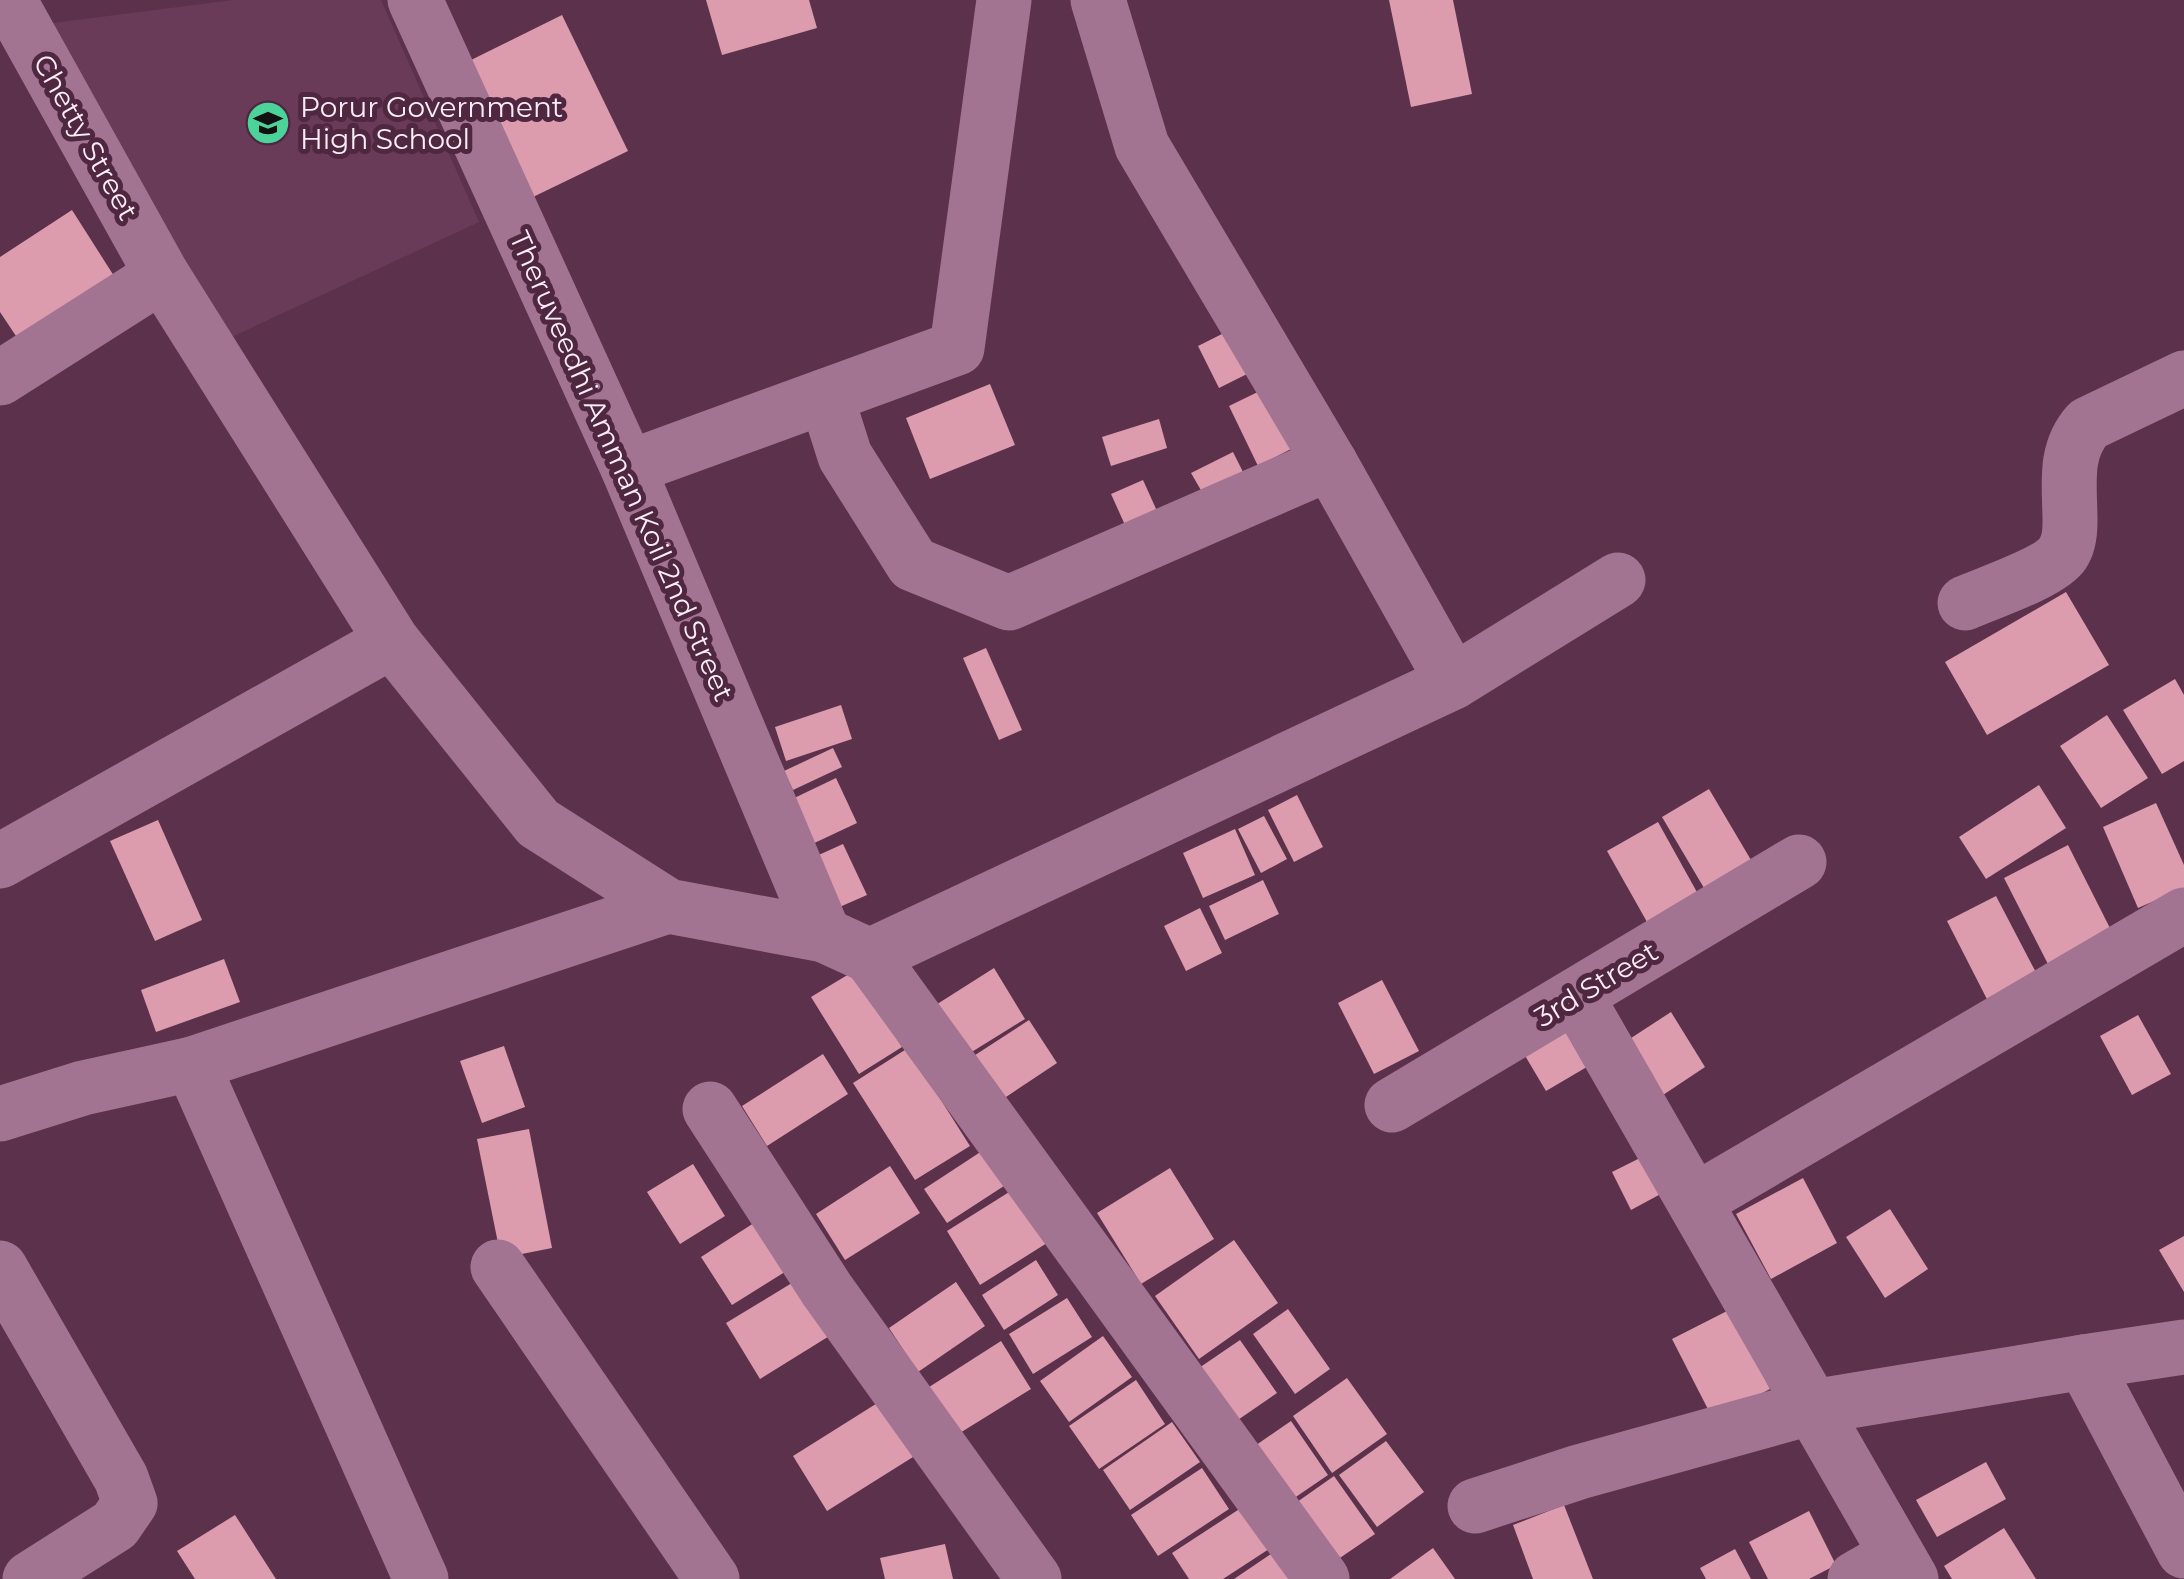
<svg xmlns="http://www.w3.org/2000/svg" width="2184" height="1579" viewBox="0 0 2184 1579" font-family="Montserrat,sans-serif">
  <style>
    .built { fill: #6a3b59 }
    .building { fill: #dd9cad }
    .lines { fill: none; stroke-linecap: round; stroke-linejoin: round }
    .minor { stroke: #a37491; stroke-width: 55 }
    .labels { text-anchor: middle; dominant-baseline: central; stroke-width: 10; stroke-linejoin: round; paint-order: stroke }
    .poi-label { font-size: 28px; fill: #fdecf6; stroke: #4f2741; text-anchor: start }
    .street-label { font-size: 28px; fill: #fdecf6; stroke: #4f2741 }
  </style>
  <rect width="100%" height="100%" fill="#5b314c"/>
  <path class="built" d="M233,0H381L479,222L223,341L45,24Z"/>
  <g class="building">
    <path d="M706,0H809L817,28L722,55Z"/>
    <path d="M1389,0H1453L1472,94L1411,107Z"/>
    <path d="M562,15L628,151L533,197L467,62Z"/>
    <path d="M72,210L114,276L18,339L0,312V257Z"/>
    <path d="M1240,325L1261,367L1219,388L1198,346Z"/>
    <path d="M990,384L1015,445L930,479L906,418Z"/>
    <path d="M1270,386L1299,445L1258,466L1229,406Z"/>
    <path d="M1159,419L1167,448L1111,466L1102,437Z"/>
    <path d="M1233,452L1243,472L1202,492L1191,473Z"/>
    <path d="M1143,480L1157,511L1125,525L1111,494Z"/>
    <path d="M2066,592L2109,665L1987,735L1945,662Z"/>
    <path d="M986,648L1022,730L999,740L963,658Z"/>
    <path d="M2175,679L2184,695V761L2162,774L2123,710Z"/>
    <path d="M841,705L852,739L786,761L775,727Z"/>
    <path d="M2107,715L2148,778L2101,808L2060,746Z"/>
    <path d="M833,748L842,767L793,790L784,771Z"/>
    <path d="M836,778L857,823L808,846L788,801Z"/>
    <path d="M2039,785L2066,828L1986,879L1959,837Z"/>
    <path d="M1709,789L1751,860L1704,888L1662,817Z"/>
    <path d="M1297,795L1323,847L1294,862L1268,810Z"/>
    <path d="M2156,803L2184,865V888L2138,908L2103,827Z"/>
    <path d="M1264,816L1287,859L1261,873L1238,829Z"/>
    <path d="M158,820L202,920L155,941L110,841Z"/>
    <path d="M1658,822L1698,894L1647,922L1607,851Z"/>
    <path d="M1235,829L1255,875L1203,898L1183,853Z"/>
    <path d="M843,844L867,895L835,909L812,858Z"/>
    <path d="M2068,845L2115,938L2051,970L2004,878Z"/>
    <path d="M1263,880L1279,914L1225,940L1209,906Z"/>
    <path d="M1996,896L2042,984L1992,1009L1947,921Z"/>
    <path d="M1200,908L1222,953L1186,971L1164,926Z"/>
    <path d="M224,959L240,1002L156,1032L141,990Z"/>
    <path d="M994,968L1025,1019L962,1058L931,1008Z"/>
    <path d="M854,971L902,1047L859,1074L811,997Z"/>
    <path d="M1382,980L1419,1051L1374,1074L1338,1003Z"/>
    <path d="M1671,1012L1705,1067L1660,1097L1625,1042Z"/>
    <path d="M2138,1015L2171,1074L2132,1095L2100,1036Z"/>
    <path d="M1572,1019L1597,1061L1546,1091L1521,1049Z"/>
    <path d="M1029,1020L1057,1063L997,1103L969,1059Z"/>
    <path d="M504,1046L525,1107L482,1123L460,1061Z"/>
    <path d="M908,1048L970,1146L915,1180L853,1083Z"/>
    <path d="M823,1054L848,1094L767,1146L742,1106Z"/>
    <path d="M529,1129L552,1248L501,1258L477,1139Z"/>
    <path d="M985,1149L1007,1184L947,1223L924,1189Z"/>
    <path d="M1652,1152L1670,1189L1631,1210L1612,1172Z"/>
    <path d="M693,1164L725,1216L680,1244L647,1192Z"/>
    <path d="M890,1166L920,1213L845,1260L816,1214Z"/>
    <path d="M1170,1168L1214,1239L1141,1284L1097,1213Z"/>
    <path d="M1803,1178L1837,1243L1771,1279L1736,1214Z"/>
    <path d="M1014,1189L1047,1243L980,1285L947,1231Z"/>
    <path d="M1890,1209L1928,1269L1885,1298L1846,1237Z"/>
    <path d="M757,1221L788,1270L732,1305L701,1257Z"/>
    <path d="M2184,1236V1292L2159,1250Z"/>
    <path d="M1234,1240L1278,1303L1199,1359L1155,1296Z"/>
    <path d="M1036,1260L1058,1295L1004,1330L982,1295Z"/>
    <path d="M805,1275L839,1330L760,1379L726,1323Z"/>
    <path d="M956,1282L985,1326L918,1372L889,1328Z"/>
    <path d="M1067,1298L1092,1337L1033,1374L1009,1334Z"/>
    <path d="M1288,1309L1330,1369L1295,1394L1253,1334Z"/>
    <path d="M1729,1310L1770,1389L1713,1419L1672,1339Z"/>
    <path d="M1103,1336L1132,1377L1069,1422L1040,1381Z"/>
    <path d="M1240,1340L1277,1393L1232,1424L1196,1370Z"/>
    <path d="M1001,1341L1031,1389L955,1436L926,1389Z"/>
    <path d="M1347,1378L1387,1434L1332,1473L1293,1416Z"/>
    <path d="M1136,1380L1165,1424L1099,1469L1069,1426Z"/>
    <path d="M879,1402L913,1457L827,1511L793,1456Z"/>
    <path d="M1291,1421L1328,1475L1287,1503L1249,1450Z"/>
    <path d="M1172,1422L1200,1462L1130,1510L1103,1470Z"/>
    <path d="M1386,1441L1424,1492L1377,1527L1339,1475Z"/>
    <path d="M1986,1462L2006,1499L1937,1537L1916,1500Z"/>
    <path d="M1202,1468L1229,1509L1158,1556L1131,1515Z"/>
    <path d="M1334,1476L1375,1534L1331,1564L1290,1507Z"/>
    <path d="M1564,1505L1593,1579H1533L1513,1525Z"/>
    <path d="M1241,1508L1269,1549L1223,1579H1189L1172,1553Z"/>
    <path d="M1809,1511L1836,1565L1809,1579H1768L1749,1542Z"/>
    <path d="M235,1515L276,1579H195L177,1551Z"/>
    <path d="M2004,1528L2036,1579H1952L1944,1566Z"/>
    <path d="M945,1544L953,1579H885L880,1558Z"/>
    <path d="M1433,1548L1455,1579H1390Z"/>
    <path d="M1735,1549L1751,1579H1706L1700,1568Z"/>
    <path d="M1274,1552L1292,1579H1234Z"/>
  </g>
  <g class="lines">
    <g class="minor">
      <path d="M9,0L162,275L392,641L538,823L668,906L824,935L870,956L1453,682L1618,580"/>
      <path d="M415,0L628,468L824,935"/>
      <path d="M1098,0L1142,146L1330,463L1453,682"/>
      <path d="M0,378L162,275"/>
      <path d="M826,396L845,456L913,564L1009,603L1330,463"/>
      <path d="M628,468L957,348L1004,0"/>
      <path d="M1965,603C1988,593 2051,572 2063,553C2069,544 2070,532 2070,522C2070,486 2063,452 2088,424L2184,378"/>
      <path d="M0,861L392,641"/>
      <path d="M870,956L1322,1579"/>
      <path d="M1576,996L1911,1579"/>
      <path d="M192,1064L421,1579"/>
      <path d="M1392,1105L1799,862"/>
      <path d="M710,1109L827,1290L1034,1579"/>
      <path d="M0,1114L83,1088L192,1064L668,906"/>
      <path d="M1695,1201L2184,915"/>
      <path d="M498,1267L712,1579"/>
      <path d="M0,1268L121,1478L130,1503L115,1525L30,1579"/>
      <path d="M2084,1362L2184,1551"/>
      <path d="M1475,1506L1579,1472L1813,1407L2084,1362L2184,1347"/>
      <path d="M1855,1579L1897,1555"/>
    </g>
  </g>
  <defs>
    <g id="school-disc" transform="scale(2.25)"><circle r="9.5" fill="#4cd39a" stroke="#4f2741"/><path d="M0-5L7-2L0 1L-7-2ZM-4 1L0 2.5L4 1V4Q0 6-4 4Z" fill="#111"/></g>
  </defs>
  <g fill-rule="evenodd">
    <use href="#school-disc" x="268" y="123"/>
  </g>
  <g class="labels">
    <g class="poi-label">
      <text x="300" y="107">Porur Government<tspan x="300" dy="32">High School</tspan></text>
    </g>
    <g class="street-label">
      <text transform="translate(86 137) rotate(61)">Chetty Street</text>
      <text transform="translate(622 466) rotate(66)">Theruveedhi Amman Koil 2nd Street</text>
      <text transform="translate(1596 984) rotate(-31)">3rd Street</text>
    </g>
  </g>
</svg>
